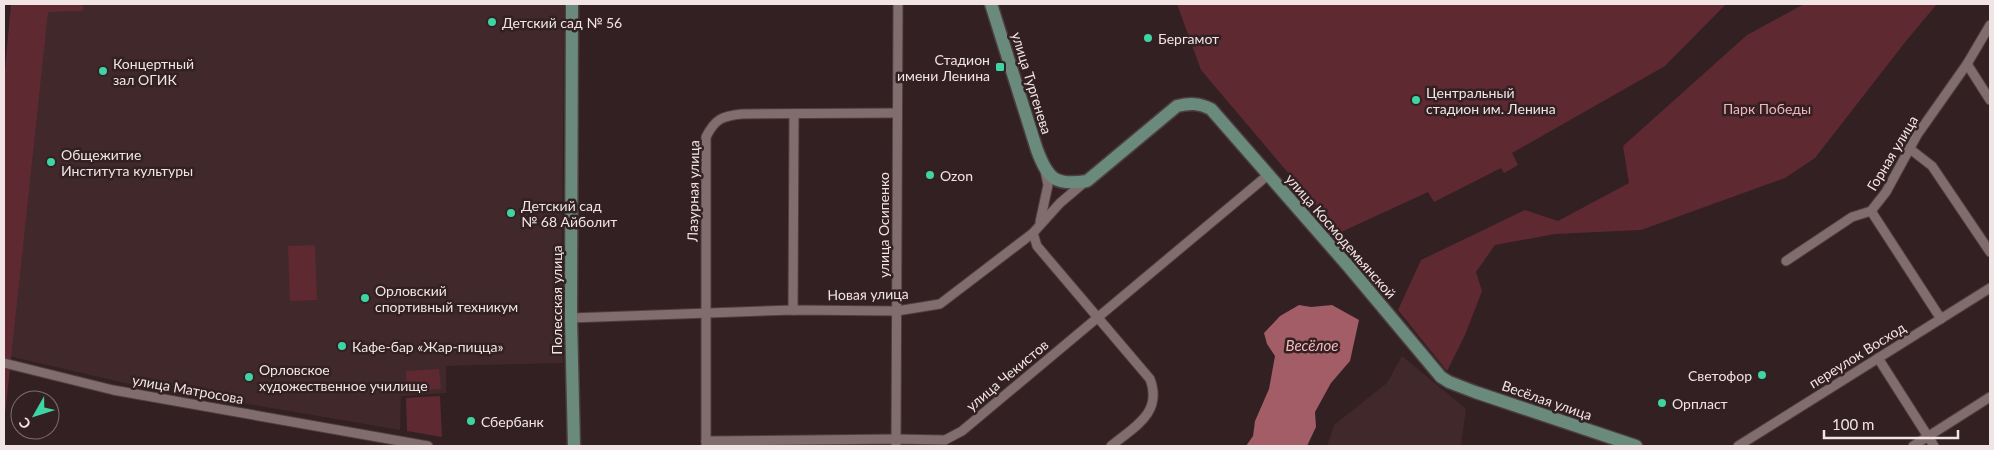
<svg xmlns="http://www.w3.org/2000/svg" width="1994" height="450" viewBox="0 0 1994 450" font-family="Lato,sans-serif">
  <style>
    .built { fill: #40282b }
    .green { fill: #5f2932 }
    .water { fill: #a25d66 }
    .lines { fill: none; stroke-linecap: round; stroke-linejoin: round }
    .street-casing { stroke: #4d3e40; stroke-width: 11 }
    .secondary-casing { stroke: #4d3e40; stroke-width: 15 }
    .street { stroke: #816c6e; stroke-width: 9 }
    .secondary { stroke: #698a7c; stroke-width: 12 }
    .poi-dot { fill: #3ed4a3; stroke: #322022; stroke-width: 2 }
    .labels { text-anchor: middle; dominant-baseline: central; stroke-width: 5; stroke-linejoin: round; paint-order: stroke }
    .poi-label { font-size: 14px; fill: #f0e4e4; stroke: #322022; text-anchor: start }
    .street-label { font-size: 14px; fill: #f0e4e4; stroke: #322022 }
    .park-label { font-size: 14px; fill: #f3b5bc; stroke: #322022 }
    .water-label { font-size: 15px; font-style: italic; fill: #f6b9bf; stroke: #322022 }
  </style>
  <rect width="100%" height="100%" fill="#322022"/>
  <g class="built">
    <path d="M40,4H564L562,266L563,363L446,366V393L401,396L400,430L125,383L4,355Z"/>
    <path d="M1402,356L1466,409L1461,446H1327L1334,425L1387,383Z"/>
  </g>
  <g class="green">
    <path d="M11,4H83V11L48,12L4,424V80Z"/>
    <path d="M1177,4H1726L1665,66L1512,153L1518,165L1504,173L1501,168L1434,202L1428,192L1339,233L1201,70Z"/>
    <path d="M1804,4H1937L1906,41L1815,158L1785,178L1641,230L1555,234L1495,245L1476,272L1482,291L1465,335L1447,371L1398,310L1421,260L1525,210L1558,221L1629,183L1623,146L1747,35Z"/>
    <path d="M315,245L317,300L290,301L288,246Z"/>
    <path d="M439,369L441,389L407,391L406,371Z"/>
    <path d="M440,396L442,437L407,431L406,398Z"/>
  </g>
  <path class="water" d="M1299,305L1311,307L1332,305L1359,320L1350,361L1331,383L1315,412L1316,427L1307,446H1246L1253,436L1255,421L1269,389L1275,356L1267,344L1264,333L1280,316Z"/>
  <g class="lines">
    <g class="street-casing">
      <g id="street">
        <path d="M1967,64L1990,100"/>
        <path d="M1910,149L1932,166L1990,252"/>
        <path d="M1871,211L1941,319"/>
        <path d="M1040,222L1048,185L1045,171"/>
        <path d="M1033,233L1037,246L1150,379C1163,413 1134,427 1111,446"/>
        <path d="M1786,261L1852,217L1871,211L1886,192L1917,135L1967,64L1990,25"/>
        <path d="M793,310L794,114"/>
        <path d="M571,318L793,310L897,311L940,304L1033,233L1060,203L1086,181"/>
        <path d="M1878,358L1934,446"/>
        <path d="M4,363L113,390L428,446"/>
        <path d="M706,441L896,439L945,440L962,431L1268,175"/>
        <path d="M706,446V137C715,119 722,116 742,114L897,113"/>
        <path d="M896,446L898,4"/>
        <path d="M1738,446L1990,288"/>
        <path d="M1913,446L1990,397"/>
      </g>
    </g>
    <g class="secondary-casing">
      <g id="secondary">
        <path d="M572,4L571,318L574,446"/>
        <path d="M991,4L1037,150C1048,179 1055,186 1087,181L1177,106C1190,103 1199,103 1211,109L1349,267L1441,377L1449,382L1475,392L1636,446"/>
      </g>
    </g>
    <use href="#street" class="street"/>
    <use href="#secondary" class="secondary"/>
  </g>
  <g class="poi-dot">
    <circle cx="492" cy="22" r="5"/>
    <circle cx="1148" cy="38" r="5"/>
    <rect x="995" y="62" width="10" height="10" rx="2.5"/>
    <circle cx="103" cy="71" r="5"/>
    <circle cx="1416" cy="100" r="5"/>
    <circle cx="51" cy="162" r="5"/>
    <circle cx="930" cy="175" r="5"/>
    <circle cx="511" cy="213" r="5"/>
    <circle cx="365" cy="298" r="5"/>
    <circle cx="342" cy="346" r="5"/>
    <circle cx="1762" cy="375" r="5"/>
    <circle cx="249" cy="377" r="5"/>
    <circle cx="1662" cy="403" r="5"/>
    <circle cx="471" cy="421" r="5"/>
  </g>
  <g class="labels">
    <g class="poi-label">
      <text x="502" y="22">Детский сад № 56</text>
      <text x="1158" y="38">Бергамот</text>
      <text x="990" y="59" text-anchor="end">Стадион<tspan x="990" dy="16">имени Ленина</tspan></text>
      <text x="113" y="63">Концертный<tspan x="113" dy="16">зал ОГИК</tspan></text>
      <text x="1426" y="92">Центральный<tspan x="1426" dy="16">стадион им. Ленина</tspan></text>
      <text x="61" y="154">Общежитие<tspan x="61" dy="16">Института культуры</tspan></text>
      <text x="940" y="175">Ozon</text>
      <text x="521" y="205">Детский сад<tspan x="521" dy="16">№ 68 Айболит</tspan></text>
      <text x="375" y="290">Орловский<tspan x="375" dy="16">спортивный техникум</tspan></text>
      <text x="352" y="346">Кафе-бар «Жар-пицца»</text>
      <text x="259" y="369">Орловское<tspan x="259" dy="16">художественное училище</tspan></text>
      <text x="1752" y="375" text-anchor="end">Светофор</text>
      <text x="1672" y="403">Орпласт</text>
      <text x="481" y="421">Сбербанк</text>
    </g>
    <g class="street-label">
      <text transform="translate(1032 83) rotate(73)">улица Тургенева</text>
      <text transform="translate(1892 153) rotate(-59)">Горная улица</text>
      <text transform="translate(693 191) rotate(-89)">Лазурная улица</text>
      <text transform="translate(883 225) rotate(-90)">улица Осипенко</text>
      <text transform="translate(1341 236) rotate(49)">улица Космодемьянской</text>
      <text transform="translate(868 294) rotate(-1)">Новая улица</text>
      <text transform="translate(556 300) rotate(-90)">Полесская улица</text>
      <text transform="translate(1857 355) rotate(-32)">переулок Восход</text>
      <text transform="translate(1007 375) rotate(-40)">улица Чекистов</text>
      <text transform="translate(188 389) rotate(10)">улица Матросова</text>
      <text transform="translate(1547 400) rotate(19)">Весёлая улица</text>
    </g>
    <g class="park-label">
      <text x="1767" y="108">Парк Победы</text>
    </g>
    <g class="water-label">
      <text x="1312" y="345">Весёлое</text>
    </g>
  </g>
  <rect width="1994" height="450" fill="none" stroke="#f0e4e4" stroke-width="10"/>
  <g transform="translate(35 415) rotate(231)"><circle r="24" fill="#322022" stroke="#7e6e70"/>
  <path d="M0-4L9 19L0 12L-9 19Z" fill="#3ed4a3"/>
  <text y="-8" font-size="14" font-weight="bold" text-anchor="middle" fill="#f0e4e4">С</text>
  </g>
  <path d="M1824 430v8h134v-8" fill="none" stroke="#f0e4e4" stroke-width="2.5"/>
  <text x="1832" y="430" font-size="15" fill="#f0e4e4" stroke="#322022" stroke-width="4" paint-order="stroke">100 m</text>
</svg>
